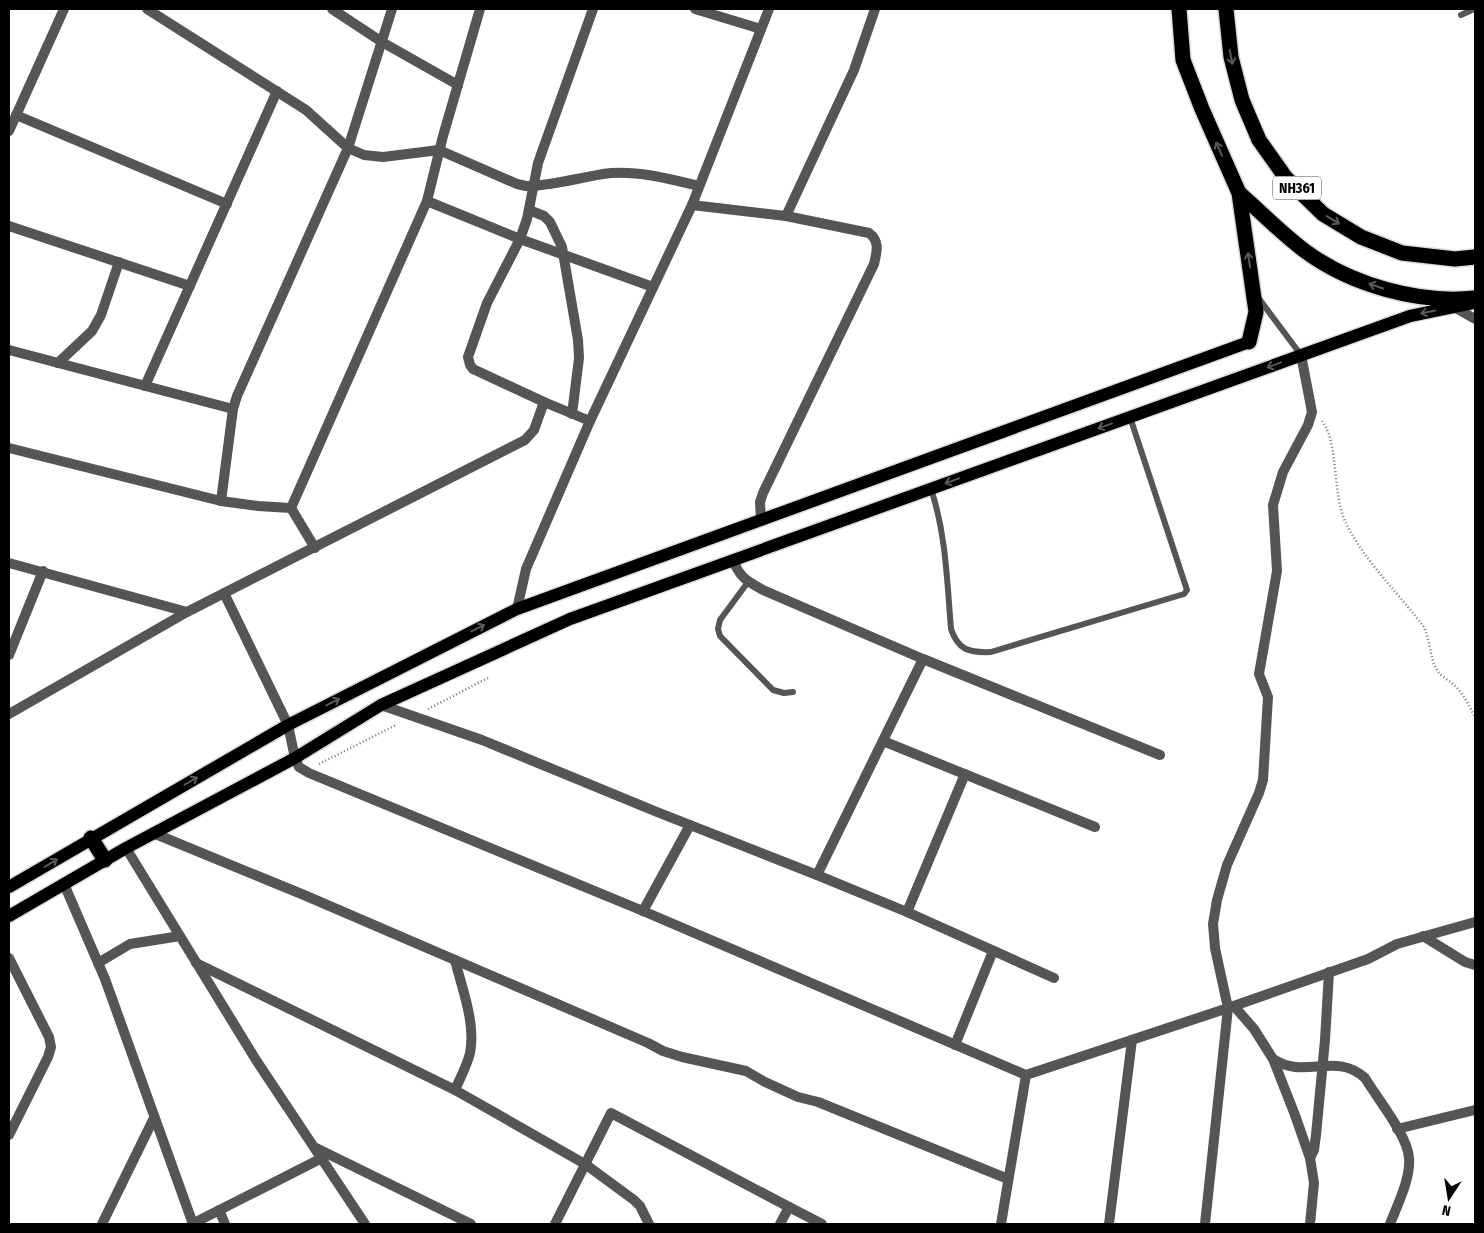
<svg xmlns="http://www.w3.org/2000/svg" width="1484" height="1233" viewBox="0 0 1484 1233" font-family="'Fira Sans Condensed',sans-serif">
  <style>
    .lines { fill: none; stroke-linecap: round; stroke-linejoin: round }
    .primary-casing { stroke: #dbdbdb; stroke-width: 15 }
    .highway-casing { stroke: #dbdbdb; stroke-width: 18 }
    .path { stroke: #777; stroke-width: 2.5; stroke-dasharray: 1 2.5; stroke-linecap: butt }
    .lane { stroke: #555; stroke-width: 6 }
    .street { stroke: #555; stroke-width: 10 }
    .primary { stroke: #000; stroke-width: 12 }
    .highway { stroke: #000; stroke-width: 15 }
    .oneway { stroke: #595959 }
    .labels { text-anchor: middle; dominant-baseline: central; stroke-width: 4; stroke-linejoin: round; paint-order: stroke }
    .shield { fill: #fff; stroke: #4c4c4c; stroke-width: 1 }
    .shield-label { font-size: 14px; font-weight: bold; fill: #000 }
  </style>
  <rect width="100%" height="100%" fill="#fff"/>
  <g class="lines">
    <g class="primary-casing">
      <g id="primary">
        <path d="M9,887L288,725L517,609L1249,342"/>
        <path d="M9,916L126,848L295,758L381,705L570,619L1410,316L1473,303"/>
      </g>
    </g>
    <g class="highway-casing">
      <g id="highway">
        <path d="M1179,9L1183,60L1202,109L1239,193L1256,312L1249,342"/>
        <path d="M1226,9L1231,57L1242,100L1259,140L1286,178L1323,214L1361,237L1402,253L1455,259L1475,257"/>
        <path d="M1239,193C1261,212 1282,234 1305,251C1351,285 1419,304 1475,298"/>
        <path d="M91,838L105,860"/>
      </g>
    </g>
    <g class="path">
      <path d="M1322,421C1339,443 1332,492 1345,521C1363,560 1398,592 1423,626C1431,639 1429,657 1437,670C1441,677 1449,680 1454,685C1464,694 1469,706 1475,717"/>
      <path d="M428,709L488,678"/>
      <path d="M319,764L396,725"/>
    </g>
    <g class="lane">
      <path d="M1461,15L1474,9"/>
      <path d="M1257,296L1301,355"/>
      <path d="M931,489C946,534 947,581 951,629C958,650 969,653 991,652L1184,594L1187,590L1130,417"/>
      <path d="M748,582L720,620L718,629L720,636L773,690L784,693L793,692"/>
    </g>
    <g class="street">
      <path d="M147,9L306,110L348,148L364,155L383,157L439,150L517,184L526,186C555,186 583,176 611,173C641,171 670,179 699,186"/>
      <path d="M332,9L382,42L458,85"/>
      <path d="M695,9L761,29"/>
      <path d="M16,115L227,204"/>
      <path d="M9,131L64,9"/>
      <path d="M427,201L520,239L653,287"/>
      <path d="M692,205L786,216L869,233C880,241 877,252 874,264L763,493L760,502L761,521"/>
      <path d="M529,210L544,216L550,222L562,247L578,340L579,358L572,414"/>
      <path d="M786,216L854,70L875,9"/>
      <path d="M9,226L190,286"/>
      <path d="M1454,307L1475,319"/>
      <path d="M9,350L233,409"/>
      <path d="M58,363L92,331L101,315L119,262"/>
      <path d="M145,386L277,91"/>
      <path d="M544,402L473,369L470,365L468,357L487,303L520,239L527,219L538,163L593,9"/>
      <path d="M9,448L221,501L258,506L291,508"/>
      <path d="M221,501L233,409L237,396L348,148L392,9"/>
      <path d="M315,548L291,508L427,201L443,136L480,9"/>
      <path d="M733,560C740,578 747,581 763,590L923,659L1160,755"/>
      <path d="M9,563L187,612"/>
      <path d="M224,593L288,725L295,758L299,767L309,773L643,911L1026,1075"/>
      <path d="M517,609L526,569L590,421L692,205L769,9"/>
      <path d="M9,655L43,571"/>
      <path d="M381,705L482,740L657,812L817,875L907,912L1054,978"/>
      <path d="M9,714L187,612L525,440L534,430L544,402L590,421"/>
      <path d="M883,741L1095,827"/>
      <path d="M153,833L304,895L648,1043L663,1051L682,1057L746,1071L765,1082L798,1097L818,1102L1008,1179"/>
      <path d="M126,848L256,1060L365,1224"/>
      <path d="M817,875L923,659"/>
      <path d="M64,884L105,979L193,1224"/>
      <path d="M643,911L690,825"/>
      <path d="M907,912L965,774"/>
      <path d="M1423,936L1465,962L1475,965"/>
      <path d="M9,958L49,1037L51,1047L48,1057L9,1135"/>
      <path d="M455,960C462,989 476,1023 470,1053C467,1066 460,1078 455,1090"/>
      <path d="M98,963L130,944L180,936"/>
      <path d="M196,963L455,1090L585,1164L634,1200L640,1206L649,1224"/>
      <path d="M1234,1006L1254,1029L1273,1059L1295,1115L1310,1158L1314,1183L1310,1224"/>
      <path d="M955,1045L993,951"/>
      <path d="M1273,1059C1305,1080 1335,1051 1365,1078C1377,1098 1408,1136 1409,1158C1411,1178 1397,1206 1390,1224"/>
      <path d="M1397,1129L1475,1110"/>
      <path d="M316,1148L471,1224"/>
      <path d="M1310,1158L1314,1150L1316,1135L1325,1040L1329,972"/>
      <path d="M789,1207L822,1224"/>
      <path d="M219,1210L225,1224"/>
      <path d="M102,1224L154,1118"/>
      <path d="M192,1224L322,1158"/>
      <path d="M555,1224L611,1113L789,1207L780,1224"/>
      <path d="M1001,1224L1026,1075L1228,1008L1368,959L1397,944L1475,922"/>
      <path d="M1109,1224L1132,1040"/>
      <path d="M1205,1224L1228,1008L1215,948L1213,924L1217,900L1227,865L1259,793L1263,780L1268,697L1259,674L1277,571L1273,505L1283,472L1308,425L1312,412L1301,355"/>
    </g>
    <use href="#primary" class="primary"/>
    <use href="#highway" class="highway"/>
  </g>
  <defs><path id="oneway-shaft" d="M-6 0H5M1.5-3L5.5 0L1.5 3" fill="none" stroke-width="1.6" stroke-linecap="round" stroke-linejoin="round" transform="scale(1.25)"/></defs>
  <g class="oneway">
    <use href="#oneway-shaft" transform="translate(1231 57) rotate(80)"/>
    <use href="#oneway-shaft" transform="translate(1219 149) rotate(-114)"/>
    <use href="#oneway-shaft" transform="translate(1333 220) rotate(31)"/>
    <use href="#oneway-shaft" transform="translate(1249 260) rotate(-98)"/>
    <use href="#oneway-shaft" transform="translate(1376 286) rotate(-161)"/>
    <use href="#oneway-shaft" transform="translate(1428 312) rotate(169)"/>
    <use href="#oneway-shaft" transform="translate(1274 365) rotate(160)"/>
    <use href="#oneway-shaft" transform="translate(1105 426) rotate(160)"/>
    <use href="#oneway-shaft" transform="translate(952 481) rotate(160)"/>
    <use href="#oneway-shaft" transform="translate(478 628) rotate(-27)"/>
    <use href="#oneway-shaft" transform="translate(333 702) rotate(-27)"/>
    <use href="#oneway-shaft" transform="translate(191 781) rotate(-30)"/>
    <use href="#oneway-shaft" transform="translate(51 863) rotate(-31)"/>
  </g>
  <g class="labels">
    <rect class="shield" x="1273" y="176.5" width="48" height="23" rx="4"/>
    <g class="shield-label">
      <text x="1297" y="188">NH361</text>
    </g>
  </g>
  <rect width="1484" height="1233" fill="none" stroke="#000000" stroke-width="20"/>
  <g transform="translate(1449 1198) rotate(192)" stroke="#ffffff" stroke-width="4" paint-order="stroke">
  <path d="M0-4L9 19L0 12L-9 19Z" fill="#000000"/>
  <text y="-8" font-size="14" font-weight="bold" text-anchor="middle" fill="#000000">N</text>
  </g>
</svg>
